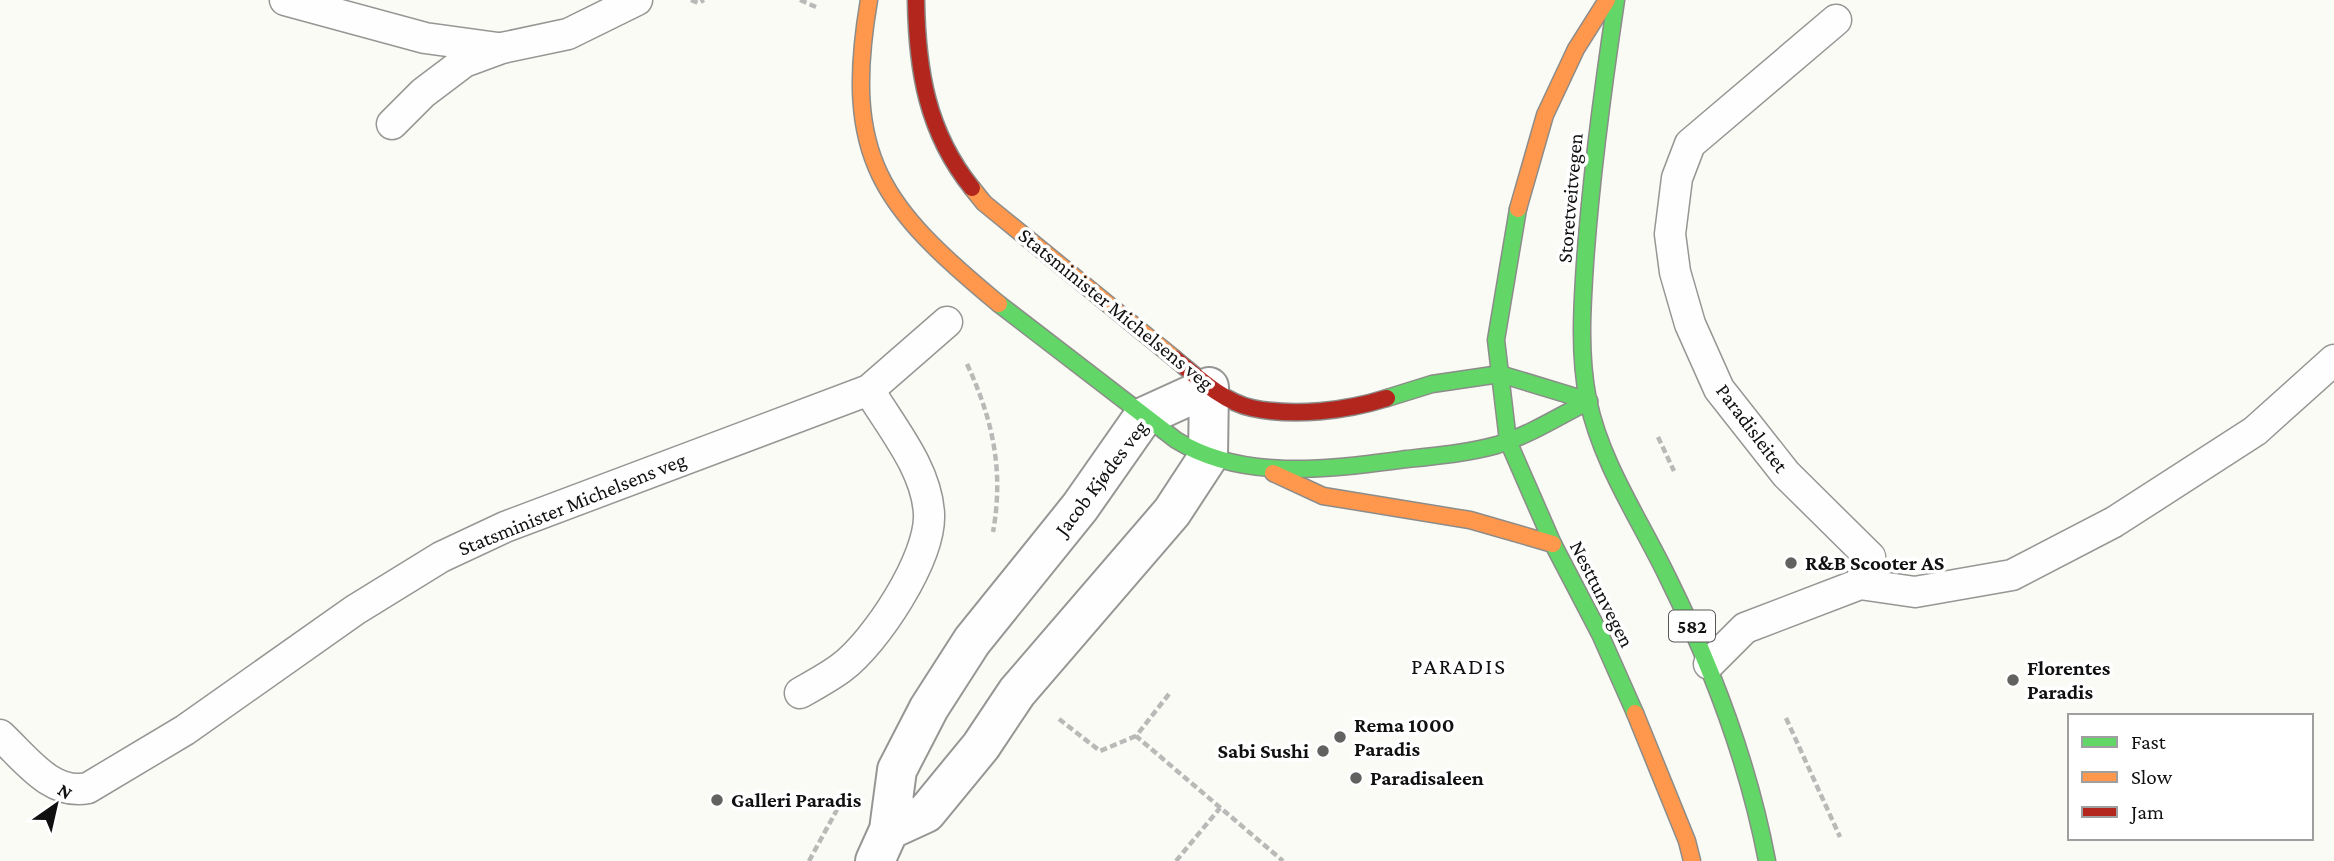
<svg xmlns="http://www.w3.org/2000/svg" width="2334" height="861" viewBox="0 0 2334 861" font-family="'Crimson Pro',serif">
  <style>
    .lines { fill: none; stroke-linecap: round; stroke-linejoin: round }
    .lane-casing { stroke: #969694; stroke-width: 33 }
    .street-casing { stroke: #969694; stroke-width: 42 }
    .fast-casing { stroke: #8c8c8a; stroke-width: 19 }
    .slow-casing { stroke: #8c8c8a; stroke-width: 19 }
    .jam-casing { stroke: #8c8c8a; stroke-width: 19 }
    .path { stroke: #b9b9b8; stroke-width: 4.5; stroke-dasharray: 7 3.5; stroke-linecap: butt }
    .lane { stroke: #fefefe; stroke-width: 30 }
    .street { stroke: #fefefe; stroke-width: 38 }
    .fast { stroke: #63d668; stroke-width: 16 }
    .slow { stroke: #ff974d; stroke-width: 16 }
    .jam { stroke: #b3261e; stroke-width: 16 }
    .poi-dot { fill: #626260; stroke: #fff; stroke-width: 2.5 }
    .labels { text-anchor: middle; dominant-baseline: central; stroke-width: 7; stroke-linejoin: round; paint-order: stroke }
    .shield { fill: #fff; stroke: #585858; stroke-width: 2 }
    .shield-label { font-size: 19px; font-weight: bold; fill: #101010 }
    .street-label { font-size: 21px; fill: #101010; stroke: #fff }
    .poi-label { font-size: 21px; font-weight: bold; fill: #101010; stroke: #fff; text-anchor: start }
    .neighbourhood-label { font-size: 23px; letter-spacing: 2px; fill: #101010; stroke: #fff }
  </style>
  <rect width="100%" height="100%" fill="#fbfbf6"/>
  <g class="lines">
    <g class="lane-casing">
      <g id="lane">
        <path d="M285,0L425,38L498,48"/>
        <path d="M1836,20L1690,144L1677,178L1670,234L1675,272L1690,324L1719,389L1786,474L1870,557L1860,584"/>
        <path d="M392,124L423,93L464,62L502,48L568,34L637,0"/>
        <path d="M1709,664L1745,628L1860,584L1915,592L2012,575L2114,522L2255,431L2334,360"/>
        <path d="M800,693C814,685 829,677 841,668C876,642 931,558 929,514C927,469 891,427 869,390"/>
        <path d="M0,735C25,758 51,796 88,788L185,730L355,610L441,557L505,527L869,390L947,322"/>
      </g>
    </g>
    <g class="street-casing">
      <path id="street" d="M875,861L889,830L897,770L929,708L972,641L1080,507L1143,417L1209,387L1208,457L1172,512L1017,692L981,746L926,813L889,830"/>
    </g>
    <g class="fast-casing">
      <g id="fast">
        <path d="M1616,0C1603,87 1591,175 1585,263C1582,308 1579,355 1588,400C1601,463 1640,520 1668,578C1713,669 1748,761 1767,861"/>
        <path d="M1518,209L1496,340L1508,441L1553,544L1600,634L1635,713"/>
        <path d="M999,304L1176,440C1244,482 1331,469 1407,459C1437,456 1468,453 1497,445C1530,435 1559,416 1589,401"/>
        <path d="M1387,398L1432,384L1500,374L1589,401"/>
      </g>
    </g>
    <g class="slow-casing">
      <g id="slow">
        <path d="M869,0C842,158 882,207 999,304"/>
        <path d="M972,188L984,203L1174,358"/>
        <path d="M1518,209L1545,115L1576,49L1607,0"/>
        <path d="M1273,473L1323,496L1470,520L1553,544"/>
        <path d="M1635,713L1687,841L1692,861"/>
      </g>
    </g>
    <g class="jam-casing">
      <g id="jam">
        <path d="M916,0C917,70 927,132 972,188"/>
        <path d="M1174,358C1196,376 1223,402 1252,408C1294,417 1346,411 1387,398"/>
      </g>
    </g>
    <g class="path">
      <path d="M691,0L698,3L704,0"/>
      <path d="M800,0L816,7"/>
      <path d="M967,364C993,420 1004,471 993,532"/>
      <path d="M1658,437L1674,471"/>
      <path d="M1169,694L1136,736L1283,861"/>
      <path d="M1786,718L1840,837"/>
      <path d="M1059,719L1100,751L1136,736"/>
      <path d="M809,861L839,806"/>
      <path d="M1176,861L1220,808"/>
    </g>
    <use href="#lane" class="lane"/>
    <use href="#street" class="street"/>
    <use href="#fast" class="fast"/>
    <use href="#slow" class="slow"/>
    <use href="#jam" class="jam"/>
  </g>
  <g class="poi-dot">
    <circle cx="1791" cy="563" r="7"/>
    <circle cx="2013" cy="680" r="7"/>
    <circle cx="1340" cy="737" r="7"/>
    <circle cx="1323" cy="751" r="7"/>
    <circle cx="1356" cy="778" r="7"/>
    <circle cx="717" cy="800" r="7"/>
  </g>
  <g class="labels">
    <rect class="shield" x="1669" y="610.5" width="46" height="31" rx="5"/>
    <g class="shield-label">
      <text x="1692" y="626">582</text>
    </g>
    <g class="street-label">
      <text transform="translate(1570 198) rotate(-85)">Storetveitvegen</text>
      <text transform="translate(1116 309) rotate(39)">Statsminister Michelsens veg</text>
      <text transform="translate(1752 428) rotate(53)">Paradisleitet</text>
      <text transform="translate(1101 478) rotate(-53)">Jacob Kjødes veg</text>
      <text transform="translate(572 504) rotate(-22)">Statsminister Michelsens veg</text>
      <text transform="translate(1602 594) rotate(63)">Nesttunvegen</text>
    </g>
    <g class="poi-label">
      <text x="1805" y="563">R&amp;B Scooter AS</text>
      <text x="2027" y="668">Florentes<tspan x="2027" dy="24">Paradis</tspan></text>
      <text x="1354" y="725">Rema 1000<tspan x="1354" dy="24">Paradis</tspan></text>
      <text x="1309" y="751" text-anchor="end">Sabi Sushi</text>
      <text x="1370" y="778">Paradisaleen</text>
      <text x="731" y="800">Galleri Paradis</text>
    </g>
    <g class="neighbourhood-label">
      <text x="1459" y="666">PARADIS</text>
    </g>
  </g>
  <rect x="2068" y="714" width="245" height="126" fill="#ffffff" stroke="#9f9f9f" stroke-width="2"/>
  <rect x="2082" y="737" width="35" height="10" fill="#63d668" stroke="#9f9f9f" stroke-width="2"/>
  <text x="2131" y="749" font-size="21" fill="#101010">Fast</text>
  <rect x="2082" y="772" width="35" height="10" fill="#ff974d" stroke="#9f9f9f" stroke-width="2"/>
  <text x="2131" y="784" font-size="21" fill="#101010">Slow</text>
  <rect x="2082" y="807" width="35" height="10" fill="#b3261e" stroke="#9f9f9f" stroke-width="2"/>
  <text x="2131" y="819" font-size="21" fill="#101010">Jam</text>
  <g transform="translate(56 805) rotate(34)" stroke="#ffffff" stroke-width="5" paint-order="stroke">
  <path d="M0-5L12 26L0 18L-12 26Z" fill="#101010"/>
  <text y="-10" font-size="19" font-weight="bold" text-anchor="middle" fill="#101010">N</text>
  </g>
</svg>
